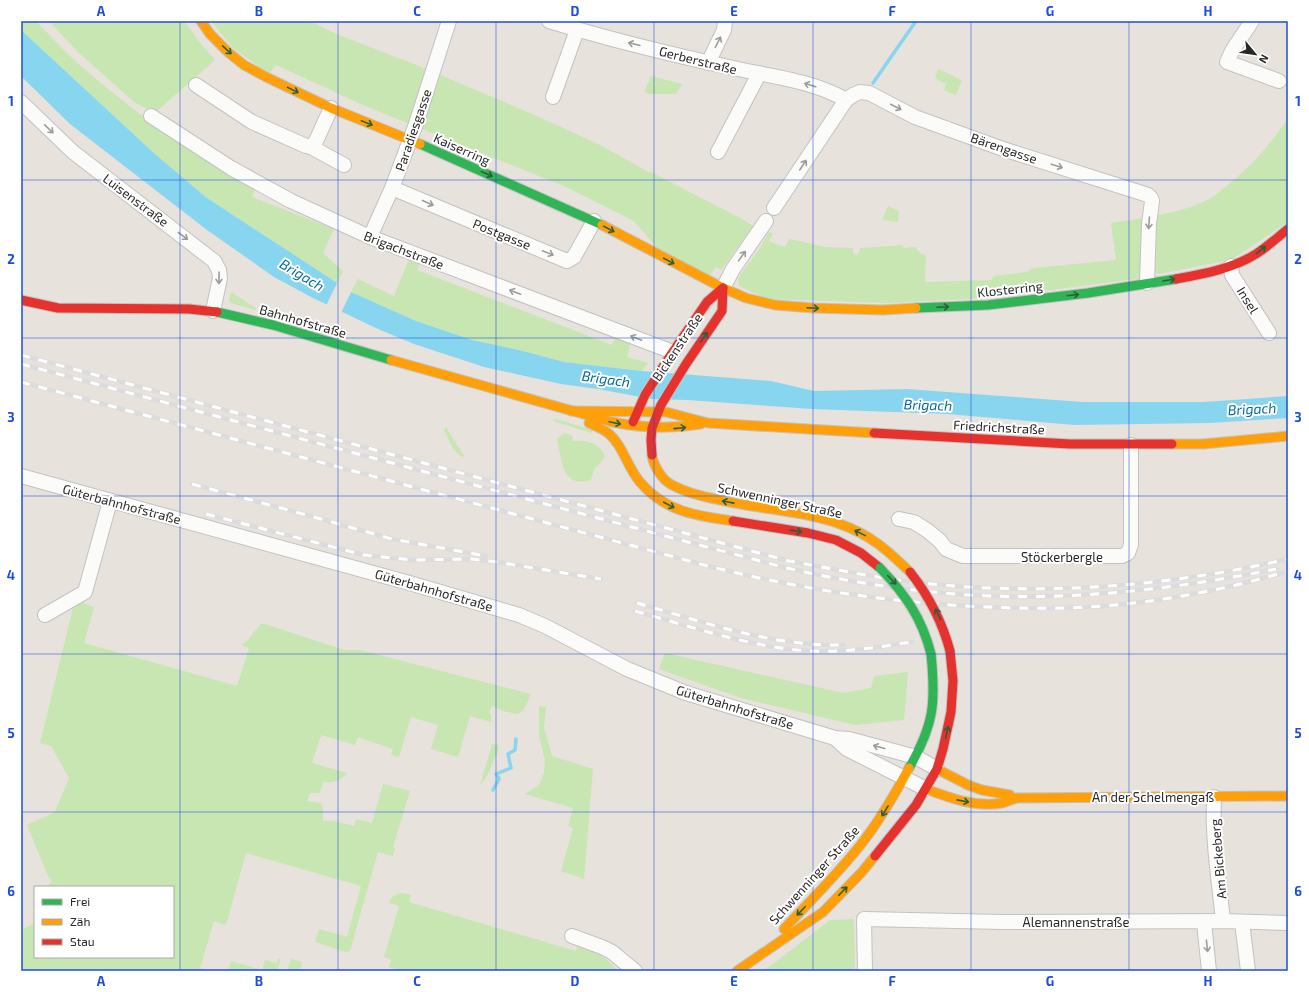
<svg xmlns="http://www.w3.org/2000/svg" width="1309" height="992" font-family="'Exo 2',sans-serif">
<rect width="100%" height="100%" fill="#e7e2dc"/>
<!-- green -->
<g fill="#c7e6b1">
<path d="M21,21h15c12,12 23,25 36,37 54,49 119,95 183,131l-3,8 82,32 -11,24 20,18 -6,12 -130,-85 -51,-43 -135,-125z"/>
<polygon points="49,21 184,21 201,44 215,60 158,110 154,111 147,109 134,102 77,51"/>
<polygon points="211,21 310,21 334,33 419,66 537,116 602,146 650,173 651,172 744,220 753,226 721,270 716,267 709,276 659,250 634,221 566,187 363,105 276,65 269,74 233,48"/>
<polygon points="938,69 962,80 956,95 944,90 946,84 935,78"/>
<polygon points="651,76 682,84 676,94 649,94 644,92"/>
<path d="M1288,118v104l-57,38 -73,14 -5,-3v-55c20,-3 39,-8 56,-17 7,-4 14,-10 20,-15 23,-19 43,-41 59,-66z"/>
<polygon points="888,206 899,211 898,222 882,220"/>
<polygon points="1144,218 1143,278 988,298 887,303 767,299 739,286 738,278 758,251 769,232 773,234 769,241 785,247 789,239 826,247 853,248 853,253 856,255 859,253 860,248 902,245 904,248 915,247 921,254 926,255 925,282 991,280 994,276 1027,272 1033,268 1116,260 1111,223"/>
<polygon points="410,257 420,261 417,270 612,345 616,336 631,341 627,357 648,363 642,371 563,362 519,350 472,340 416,321 351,292 358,279 394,296"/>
<polygon points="231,292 257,309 255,310 231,303 229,300"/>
<polygon points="554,419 560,420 592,430 592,433 553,421"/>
<path d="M446,427l18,29 -1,1c-10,-4 -14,-18 -19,-27z"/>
<path d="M565,433l8,3 -1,5c14,-1 28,1 33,16l-5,6 -6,6 -3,11c-30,9 -29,-21 -34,-41l2,-2z"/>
<path d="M80,602l14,5 -10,36 153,43 12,-38 -8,-3 6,-4 14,-17h4l79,26h16l170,44c-2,7 -4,16 -12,20l-15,-3 -11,-5 -3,6 2,3v7l-21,-6 -12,41 -27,-8 7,-24 -27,-8 -12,40 -8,-2 2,-6 -35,-12 -3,8 -34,-10 -9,28 35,10c-7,8 -13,10 -24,9l-3,11h-10l-3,8 14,2 2,6v12h11l20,5 2,-7 16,4 11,-39 27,7 -17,56 2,1 -2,8 -15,-4 -28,99 -4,1 -31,-10 4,-13 28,8 14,-51 -115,-33 -20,72 -12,-4 -14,47 9,3h-188v-41l12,-6 2,-5v38h138v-70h-126l5,-6 -4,-5 -21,-51 28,-13 14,-34 -18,-32 -11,-3 33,-135 3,-5z"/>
<polygon points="665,653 843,693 871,688 874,676 908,672 904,720 855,725 741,698 659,669"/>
<polygon points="539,706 546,707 544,728 552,756 593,769 584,879 561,871 573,828 568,826 573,808 525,794 539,785 544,773 545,761 539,735"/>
<polygon points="492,744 499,745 499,748 488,774 480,786"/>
<path d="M403,893l8,2 -2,7 167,49 2,-8c16,8 29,14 39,28h-215l-13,-4 2,-8 -7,-2 15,-51 -10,-3c3,-7 6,-9 14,-10z"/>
<polygon points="854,919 855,971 764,971 830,920"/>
<polygon points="278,959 281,959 277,971 228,971 231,961 262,970 265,960 277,963"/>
<polygon points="291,959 302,962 300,971 287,971"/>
</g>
<!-- water -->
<polygon fill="#88d5f0" points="21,30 156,155 207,198 351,292 416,321 472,340 519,350 564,362 642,371 771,381 814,391 907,389 1082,402 1204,402 1288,396 1288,418 1210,423 1075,425 947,414 812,409 687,400 651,399 598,389 561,384 484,367 414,344 378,329 313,298 274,277 207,230 70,124 21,76"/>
<!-- pier -->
<polygon fill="#e7e2dc" points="338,281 352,290 341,313 326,306"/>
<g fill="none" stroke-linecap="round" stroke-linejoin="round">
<!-- stream -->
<g stroke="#88d5f0" stroke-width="3.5">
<polyline points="873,83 916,21"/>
<polyline points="493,790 499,779 496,774 511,768 508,754 515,750 516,739"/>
</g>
<!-- street casing -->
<g stroke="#c3c2c3" stroke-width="16">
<g id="street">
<path d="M549,21c59,18 120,33 180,46 38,9 83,13 117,33"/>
<polyline points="1252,21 1232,51 1227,62 1279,81"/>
<polyline points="708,63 724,30 725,21"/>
<polyline points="196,85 252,122 306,146 311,147 344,165"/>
<polyline points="553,97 577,30"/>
<polyline points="21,102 73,152 214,261 219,270 220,278 213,311"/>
<polyline points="151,116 231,168 291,201 370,237 673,352"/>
<polyline points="311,147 316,141 331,108"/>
<polyline points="718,152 759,74"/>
<polyline points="392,188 567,261 574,257 594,221"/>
<polyline points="774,208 846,100 853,95 860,92 869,93 915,117 1003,149 1148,195 1151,198 1152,201 1149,224 1147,283"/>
<polyline points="370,237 392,188 416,124 449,21"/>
<polyline points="1231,266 1232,275 1269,333"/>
<polyline points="723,288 733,269 766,221"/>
<polyline points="21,476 413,584 519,615 545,626 627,669 686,693 835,738 849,739 916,757 937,769"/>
<polyline points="899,519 914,522 928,531 940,541 946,549 963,556 1122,556 1128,553 1131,545 1131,445"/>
<polyline points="45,615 85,592 110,501"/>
<polyline points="835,738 847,749 926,789"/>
<path d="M1214,797c-2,42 5,83 9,124"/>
<polyline points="1204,922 1209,971"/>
<polyline points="1242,922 1248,971"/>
<polyline points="572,936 602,947 612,952 635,971"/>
<polyline points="865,971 864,919 1003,922 1223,921 1288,923"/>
</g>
</g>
<!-- fast casing -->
<g stroke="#c3c2c3" stroke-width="11">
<g id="fast">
<polyline points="420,144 602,225"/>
<polyline points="916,308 988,305 1088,293 1176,279"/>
<polyline points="217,312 273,325 391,360"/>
<path d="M909,768c25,-43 27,-65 22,-114"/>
</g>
</g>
<!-- slow casing -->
<g stroke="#c3c2c3" stroke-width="11">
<g id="slow">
<polyline points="201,21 210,34 229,53 244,65 266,77 331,108 420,144"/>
<polyline points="602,225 723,288 746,298 775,305 813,308 883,310 916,308"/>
<path d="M391,360l221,62c30,6 59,7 89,2"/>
<polyline points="571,411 666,412 708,423 874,433"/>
<path d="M589,423c6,3 14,6 19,10 15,12 19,34 32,49 25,30 57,34 93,39"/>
<polyline points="1172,444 1203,444 1288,436"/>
<path d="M652,455c1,10 10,25 20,30 13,7 28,11 43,14 41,10 85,11 125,25 31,11 47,26 70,48"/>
<polyline points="937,769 968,785 982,790 1010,795"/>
<path d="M926,789c24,9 50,19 76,14 5,-1 10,-4 15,-5l271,-2"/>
<path d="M784,929c26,-28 54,-55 78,-86 18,-23 33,-49 47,-75"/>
<polyline points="737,971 823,912 861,873 875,856"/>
</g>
</g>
<!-- jam casing -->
<g stroke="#c3c2c3" stroke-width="11">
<g id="jam">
<path d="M1176,279c27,-5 56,-10 80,-25 11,-7 22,-17 32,-25"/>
<polyline points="21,300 58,308 189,309 217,312"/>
<polyline points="633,422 645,395 670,356 707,302 723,288"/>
<polyline points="874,433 1070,444 1172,444"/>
<polyline points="652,455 651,440 652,428 661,405 686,364 722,311 723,288"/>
<polyline points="733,521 808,533 836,540 861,553 880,568"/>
<polyline points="875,856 916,805 937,769 943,749 951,712 953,681 950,651"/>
</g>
</g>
<!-- street -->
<use href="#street" stroke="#fbfbfa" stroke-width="14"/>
<!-- fast -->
<use href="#fast" stroke="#30b455" stroke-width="9"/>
<!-- slow -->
<use href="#slow" stroke="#ff9f0a" stroke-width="9"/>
<!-- jam -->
<use href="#jam" stroke="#e5322d" stroke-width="9"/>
<!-- rail casing -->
<g stroke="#dcdcde" stroke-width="4.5">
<g id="rail">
<path d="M21,355l768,206c51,9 101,20 153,24 116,10 233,0 346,-26"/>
<path d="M21,364l693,185c25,6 49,13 73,19 51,12 104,20 156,25 112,10 223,-2 333,-24"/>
<path d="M21,382l687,184c91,23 184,37 278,41 43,2 87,2 130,-2 59,-6 116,-17 172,-34"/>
<polyline points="192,484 321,519 392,539 486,556"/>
<polyline points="206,514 364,555 412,560 472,559 497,562 601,579"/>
<path d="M637,603c67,19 136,44 207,42"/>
<path d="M635,611c57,16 115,36 174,40 35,2 69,-4 103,-9"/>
</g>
</g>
<!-- rail -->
<use href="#rail" stroke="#fff" stroke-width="3" stroke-dasharray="9" stroke-linecap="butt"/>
<!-- fast-bridge casing -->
<g stroke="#c3c2c3" stroke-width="11" stroke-linecap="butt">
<path id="fast-bridge" d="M880,568c25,26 42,50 51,86"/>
</g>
<!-- jam-bridge casing -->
<g stroke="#c3c2c3" stroke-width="11" stroke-linecap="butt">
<path id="jam-bridge" d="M910,572c19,24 32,49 40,79"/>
</g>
<!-- fast-bridge -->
<use href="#fast-bridge" stroke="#30b455" stroke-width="9"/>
<!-- jam-bridge -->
<use href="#jam-bridge" stroke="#e5322d" stroke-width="9"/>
</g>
<!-- one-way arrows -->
<defs><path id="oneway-shaft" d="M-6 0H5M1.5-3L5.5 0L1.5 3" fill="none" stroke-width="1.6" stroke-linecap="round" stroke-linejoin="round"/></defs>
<g stroke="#9c9c9c">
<use href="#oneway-shaft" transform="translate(718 42) rotate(-63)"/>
<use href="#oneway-shaft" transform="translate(634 44) rotate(-166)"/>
<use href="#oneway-shaft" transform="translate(810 85) rotate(-163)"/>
<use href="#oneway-shaft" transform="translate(896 107) rotate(27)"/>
<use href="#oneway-shaft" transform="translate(49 129) rotate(44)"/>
<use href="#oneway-shaft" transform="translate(803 165) rotate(-57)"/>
<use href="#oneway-shaft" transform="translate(1057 166) rotate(18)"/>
<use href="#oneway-shaft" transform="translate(428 203) rotate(24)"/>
<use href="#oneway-shaft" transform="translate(1149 223) rotate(94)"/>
<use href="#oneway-shaft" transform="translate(183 236) rotate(37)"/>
<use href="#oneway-shaft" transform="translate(548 253) rotate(22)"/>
<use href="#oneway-shaft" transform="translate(742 256) rotate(-55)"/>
<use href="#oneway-shaft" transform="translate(219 278) rotate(91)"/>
<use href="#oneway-shaft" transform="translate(515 292) rotate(-159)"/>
<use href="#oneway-shaft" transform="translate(636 338) rotate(-159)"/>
<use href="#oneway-shaft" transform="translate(879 747) rotate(-165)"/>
<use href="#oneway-shaft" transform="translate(1207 946) rotate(84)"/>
</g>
<g stroke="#2b603a">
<use href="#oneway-shaft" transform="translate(227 50) rotate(43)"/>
<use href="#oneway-shaft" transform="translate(293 90) rotate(26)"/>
<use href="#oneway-shaft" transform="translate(367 123) rotate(22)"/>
<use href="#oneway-shaft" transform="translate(487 174) rotate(24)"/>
<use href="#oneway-shaft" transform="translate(609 229) rotate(28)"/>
<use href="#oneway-shaft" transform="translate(1261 250) rotate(-38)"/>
<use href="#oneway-shaft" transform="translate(669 261) rotate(28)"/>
<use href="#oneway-shaft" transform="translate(1169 280) rotate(-10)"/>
<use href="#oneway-shaft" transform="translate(1073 295) rotate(-7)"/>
<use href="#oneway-shaft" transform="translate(943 307) rotate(-3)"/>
<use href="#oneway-shaft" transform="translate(813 308) rotate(3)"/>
<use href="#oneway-shaft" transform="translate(704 337) rotate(-56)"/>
<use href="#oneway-shaft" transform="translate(615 423) rotate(12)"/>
<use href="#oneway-shaft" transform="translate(680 428) rotate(-6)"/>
<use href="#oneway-shaft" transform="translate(728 502) rotate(-169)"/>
<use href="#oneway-shaft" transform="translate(669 505) rotate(28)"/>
<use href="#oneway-shaft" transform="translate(796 531) rotate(8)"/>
<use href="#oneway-shaft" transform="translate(860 533) rotate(-154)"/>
<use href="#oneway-shaft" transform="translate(892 580) rotate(46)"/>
<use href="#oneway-shaft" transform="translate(938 614) rotate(-115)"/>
<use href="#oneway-shaft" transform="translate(947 732) rotate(-78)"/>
<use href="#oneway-shaft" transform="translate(963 801) rotate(11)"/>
<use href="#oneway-shaft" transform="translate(885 811) rotate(122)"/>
<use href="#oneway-shaft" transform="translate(843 891) rotate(-46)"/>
<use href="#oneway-shaft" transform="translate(801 911) rotate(134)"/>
</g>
<!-- grid -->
<path fill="none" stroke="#1d4ed8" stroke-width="1" stroke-opacity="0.55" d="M180,21v950M338,21v950M496,21v950M654,21v950M813,21v950M971,21v950M1129,21v950M21,180h1267M21,338h1267M21,496h1267M21,654h1267M21,812h1267"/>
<g text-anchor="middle" stroke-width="4" stroke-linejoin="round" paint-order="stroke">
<!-- street labels -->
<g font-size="13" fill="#282828" stroke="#fff">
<text transform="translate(698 60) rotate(14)" y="5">Gerberstraße</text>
<text transform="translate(413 130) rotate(-71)" y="5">Paradiesgasse</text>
<text transform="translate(1004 148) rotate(19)" y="5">Bärengasse</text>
<text transform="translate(462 149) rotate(24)" y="5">Kaiserring</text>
<text transform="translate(136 200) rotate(37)" y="5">Luisenstraße</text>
<text transform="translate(502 234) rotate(22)" y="5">Postgasse</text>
<text transform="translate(404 250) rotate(21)" y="5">Brigachstraße</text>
<text transform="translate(1010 289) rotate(-6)" y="5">Klosterring</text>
<text transform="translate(1248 300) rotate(58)" y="5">Insel</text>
<text transform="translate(303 321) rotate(16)" y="5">Bahnhofstraße</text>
<text transform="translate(677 347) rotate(-56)" y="5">Bickenstraße</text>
<text transform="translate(999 427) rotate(3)" y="5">Friedrichstraße</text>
<text transform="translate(780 500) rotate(12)" y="5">Schwenninger Straße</text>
<text transform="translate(122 504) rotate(15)" y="5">Güterbahnhofstraße</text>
<text x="1062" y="562">Stöckerbergle</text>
<text transform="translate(434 590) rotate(16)" y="5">Güterbahnhofstraße</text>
<text transform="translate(735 707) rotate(17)" y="5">Güterbahnhofstraße</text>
<text x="1153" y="802">An der Schelmengaß</text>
<text transform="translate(1218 859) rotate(-95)" y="5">Am Bickeberg</text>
<text transform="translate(814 875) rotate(-48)" y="5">Schwenninger Straße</text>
<text x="1076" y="927">Alemannenstraße</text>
</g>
<!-- water labels -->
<g font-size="14" font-style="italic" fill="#016aa2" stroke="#fff">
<text transform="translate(302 275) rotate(31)" y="5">Brigach</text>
<text transform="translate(606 379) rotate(8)" y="5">Brigach</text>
<text transform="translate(928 405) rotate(2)" y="5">Brigach</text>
<text transform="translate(1252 409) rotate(-3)" y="5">Brigach</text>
</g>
</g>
<!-- border -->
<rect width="1309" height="992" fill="none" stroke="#ffffff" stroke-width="44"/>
<!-- legend -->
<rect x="34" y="886" width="140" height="72" fill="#ffffff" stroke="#a9a9a9"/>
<rect x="42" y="899" width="20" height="6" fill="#30b455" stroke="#a9a9a9"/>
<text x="70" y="906" font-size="12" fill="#282828">Frei</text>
<rect x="42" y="919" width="20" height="6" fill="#ff9f0a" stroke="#a9a9a9"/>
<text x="70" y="926" font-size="12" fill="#282828">Zäh</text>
<rect x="42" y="939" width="20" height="6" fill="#e5322d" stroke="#a9a9a9"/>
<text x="70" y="946" font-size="12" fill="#282828">Stau</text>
<!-- north arrow -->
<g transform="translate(1255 54) rotate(119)" stroke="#ffffff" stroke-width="3" paint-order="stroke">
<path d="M0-3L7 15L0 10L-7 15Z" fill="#282828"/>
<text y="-6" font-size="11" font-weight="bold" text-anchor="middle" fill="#282828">N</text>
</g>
<rect x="22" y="22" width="1265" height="948" fill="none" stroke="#1d4ed8" stroke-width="1.5"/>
<g font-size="13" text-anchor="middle" font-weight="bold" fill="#1d4ed8">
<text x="101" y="16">A</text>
<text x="259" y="16">B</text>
<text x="417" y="16">C</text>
<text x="575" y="16">D</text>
<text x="734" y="16">E</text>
<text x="892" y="16">F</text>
<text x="1050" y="16">G</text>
<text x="1208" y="16">H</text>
<text x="11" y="106">1</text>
<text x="1298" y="106">1</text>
<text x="11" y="264">2</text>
<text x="1298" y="264">2</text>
<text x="11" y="422">3</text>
<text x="1298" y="422">3</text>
<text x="11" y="580">4</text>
<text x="1298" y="580">4</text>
<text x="11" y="738">5</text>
<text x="1298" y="738">5</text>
<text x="11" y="896">6</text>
<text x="1298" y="896">6</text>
<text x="101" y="986">A</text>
<text x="259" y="986">B</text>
<text x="417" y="986">C</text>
<text x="575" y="986">D</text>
<text x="734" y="986">E</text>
<text x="892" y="986">F</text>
<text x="1050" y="986">G</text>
<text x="1208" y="986">H</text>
</g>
</svg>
